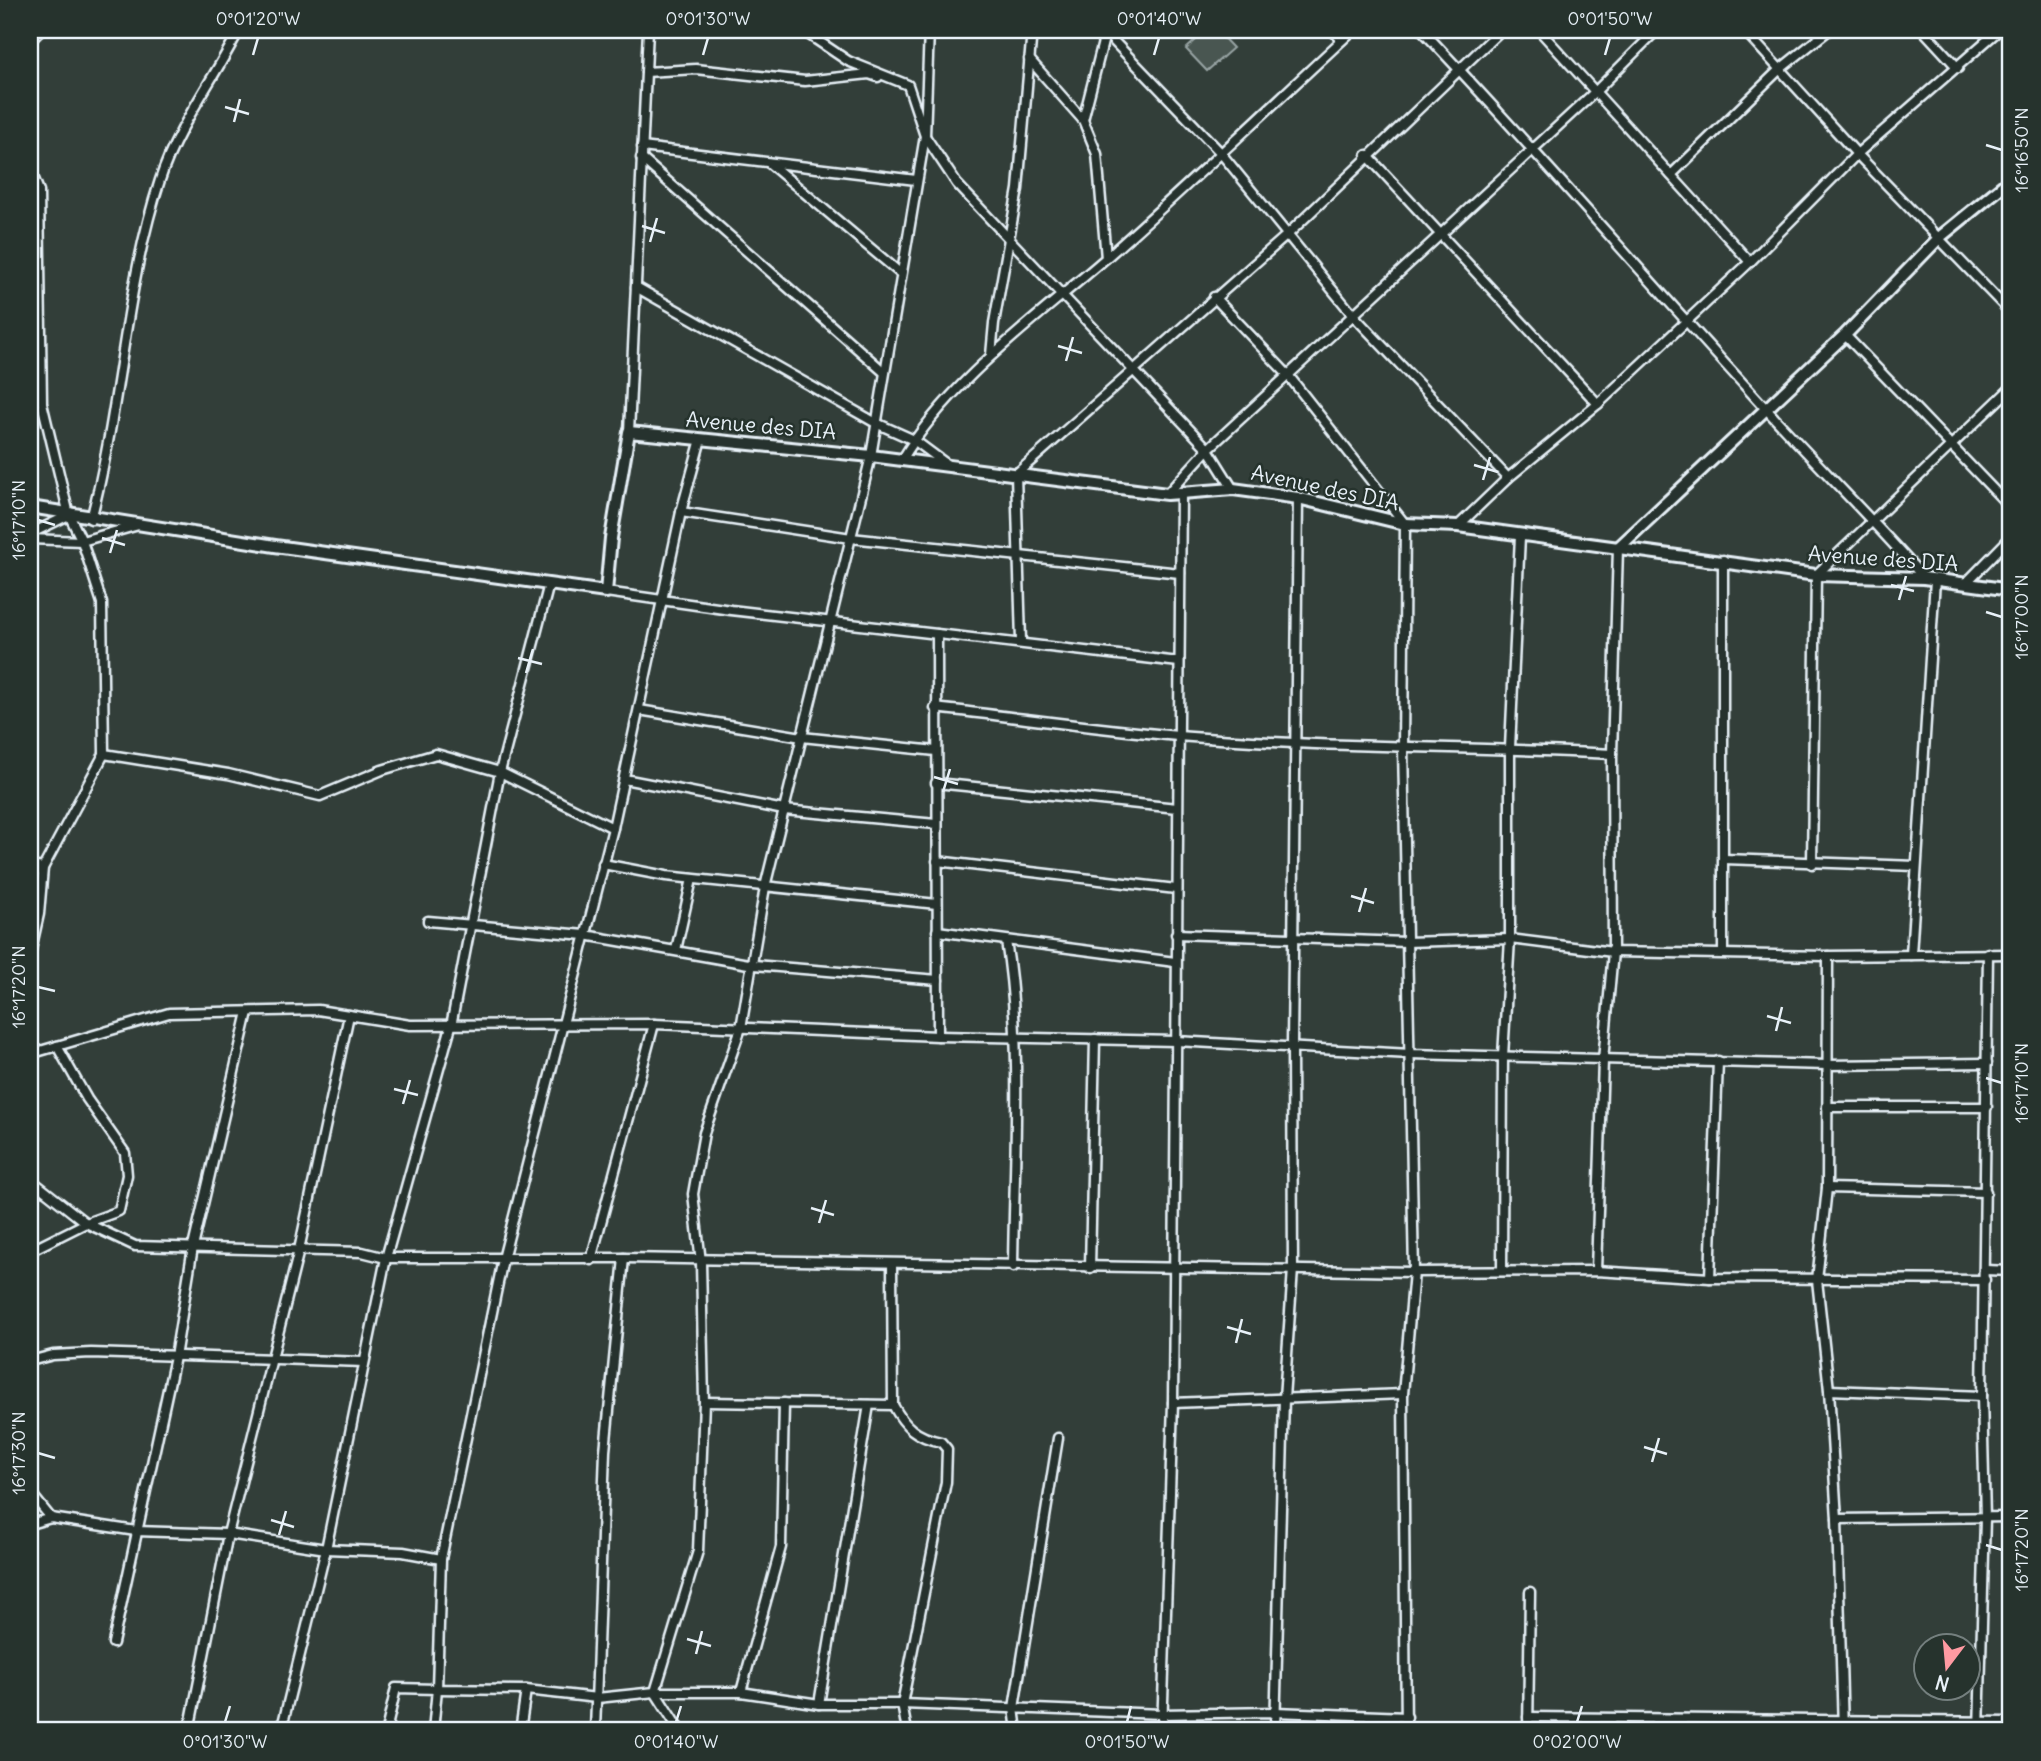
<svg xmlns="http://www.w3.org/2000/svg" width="2041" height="1761" font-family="Delius,sans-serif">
<rect width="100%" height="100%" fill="#323e39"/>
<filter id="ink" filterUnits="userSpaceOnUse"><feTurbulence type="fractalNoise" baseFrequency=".0143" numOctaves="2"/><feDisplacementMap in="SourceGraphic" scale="14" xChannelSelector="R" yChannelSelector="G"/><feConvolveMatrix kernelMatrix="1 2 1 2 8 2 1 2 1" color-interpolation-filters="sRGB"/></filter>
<g filter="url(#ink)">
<!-- green -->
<polygon fill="#495651" stroke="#98a4a4" stroke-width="2" points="1207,30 1216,30 1233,48 1207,71 1186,49"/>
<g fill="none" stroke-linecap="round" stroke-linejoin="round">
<!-- street casing -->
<g stroke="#e8f1f8" stroke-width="13">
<g id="street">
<polyline points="802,30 848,61 908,85 925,136 957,184 1208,449 1595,92 1657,30"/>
<polyline points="1103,30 1220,152 1353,315 1508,478"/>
<polyline points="1106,30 1083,120 1097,154 1106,258"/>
<polyline points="1332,30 1342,40"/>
<path d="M1422,30c111,117 216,239 325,358 58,65 120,125 177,190"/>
<polyline points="1539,30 1750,262"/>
<polyline points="1744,30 1857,154 2011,313"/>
<polyline points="1923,30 1958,68"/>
<polyline points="30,41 41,30"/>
<polyline points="1029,59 1083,120"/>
<polyline points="646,72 696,69 805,81 869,74 878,77"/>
<polyline points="642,147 916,180"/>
<polyline points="1367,155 1598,404"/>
<polyline points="641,158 884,372"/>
<polyline points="769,163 900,273"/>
<polyline points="30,169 39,191 42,403 69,515 82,541 102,603 104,754 43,868 39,914 30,954"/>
<polyline points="1671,175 1779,70 1829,30"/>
<polyline points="636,287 876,423 914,440 949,466"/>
<polyline points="1214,297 1288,375 1405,524 1403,748 1414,1272 1403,1394 1406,1731"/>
<polyline points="1845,335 2011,508"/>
<polyline points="991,355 994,323 1018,189 1032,30"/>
<polyline points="629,432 648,30"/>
<path d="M902,460c47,-79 135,-142 204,-202 84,-74 165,-152 247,-228"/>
<polyline points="1167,494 1208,449 1233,489"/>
<polyline points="681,512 851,538 1180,573"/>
<path d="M91,519c30,-111 33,-229 69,-339 17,-53 54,-101 79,-150"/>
<polyline points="1458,526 1508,478 1598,404 1750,262 1857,154 1999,30"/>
<polyline points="30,534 69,515"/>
<polyline points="30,539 82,541 135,526"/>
<polyline points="1723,560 1723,952"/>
<polyline points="1965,584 2011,537"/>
<polyline points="606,592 731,610 1179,662"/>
<polyline points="937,634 938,1036"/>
<polyline points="1021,641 1016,474 1287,235 1501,30"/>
<path d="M935,708c81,9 162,21 243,28 144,12 290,10 434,18"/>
<polyline points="639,710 802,737 936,751"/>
<polyline points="104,754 228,774 320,796 382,770 436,754 500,772 613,828"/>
<polyline points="624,779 784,810 936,824"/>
<polyline points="936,783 1177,808"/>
<polyline points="1724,859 1916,866"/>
<polyline points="937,861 1176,889"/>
<polyline points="603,864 666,876 937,904"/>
<polyline points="1812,864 1816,575 2011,388"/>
<polyline points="30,866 43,868 30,873"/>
<polyline points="428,921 585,935 754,965 938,980"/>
<polyline points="937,931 1175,962"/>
<polyline points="1176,934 1406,942 1510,939 1613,952 1828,956 2011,954"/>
<path d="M1006,941c17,103 8,221 7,326"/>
<polyline points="676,950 692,879"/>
<polyline points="1911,955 1935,580"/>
<polyline points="1828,956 1827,1188 1817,1280 1829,1390 1837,1519 1843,1731"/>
<polyline points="57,1046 87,1099 125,1153 127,1175 119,1211 86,1223 135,1246 362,1252 386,1258 624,1258 1414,1272 1596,1271 1710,1278 1985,1280"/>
<polyline points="30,1054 169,1013 318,1010 410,1025 654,1024 938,1036 1176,1041 1410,1054 1827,1065 1987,1063"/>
<polyline points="1827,1107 1987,1107"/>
<polyline points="30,1179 86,1223 30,1251"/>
<polyline points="1827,1188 1986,1192"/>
<polyline points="591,1260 654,1024"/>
<polyline points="1090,1268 1095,1039"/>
<polyline points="1502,1270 1503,1056 1510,939 1510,748 1520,536"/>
<polyline points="1985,1270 2011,1271"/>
<polyline points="1596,1271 1603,1060 1613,952 1612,754 1618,548"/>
<polyline points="1710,1278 1718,1061"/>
<polyline points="30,1361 53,1355 91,1353 364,1362"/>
<polyline points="1829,1390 1982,1396"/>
<polyline points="704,1402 893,1405 892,1264"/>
<polyline points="1173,1403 1403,1394"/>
<path d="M893,1405c12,22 23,32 48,37l6,7 -1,33 -44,222 5,27"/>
<polyline points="30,1492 51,1518"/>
<polyline points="1837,1519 2011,1517"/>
<polyline points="30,1524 51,1518 136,1531 228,1534 326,1549 403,1552 441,1559 437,1689 526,1690 597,1698 655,1692 741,1692 819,1704 902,1704 1162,1714 1275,1712 1407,1717"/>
<polyline points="441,1559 503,1259 613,828 681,512 701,439"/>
<polyline points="113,1643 175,1357 193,1247 248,1012"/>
<polyline points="741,1692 781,1547 784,1403"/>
<polyline points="819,1704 869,1405"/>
<polyline points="1528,1717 2011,1722"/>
<polyline points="94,1731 95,1730"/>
<polyline points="189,1731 228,1534 299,1250 349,1015"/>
<polyline points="281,1731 326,1549 386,1258 451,1026 500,772 549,584"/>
<polyline points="386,1731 396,1688 437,1689 433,1731"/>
<polyline points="520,1731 526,1690"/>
<polyline points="595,1731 605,1451 624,1258"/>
<polyline points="680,1731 655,1692 698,1551 704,1402 701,1262 693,1194 704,1133 741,1028 765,887 871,456 925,136 929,30"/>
<polyline points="1017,1731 1014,1708 1058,1438"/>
<polyline points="1162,1731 1173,1403 1181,493"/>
<polyline points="1275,1731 1284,1398 1293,1269 1292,1046 1298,498"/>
<polyline points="1528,1731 1530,1592"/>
<polyline points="1979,1731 1985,1518 1982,1396 1988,953"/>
</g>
</g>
<!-- secondary casing -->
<g stroke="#e8f1f8" stroke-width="16">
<g id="secondary">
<polyline points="30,507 275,546 606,592 611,538 629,432 871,456 1167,494 1233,489 1298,498 1405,524 1458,526 1816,575 1924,578 2011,590"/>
<polyline points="1618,548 1845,335 1940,237 2011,179"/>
</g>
</g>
<!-- street -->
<use href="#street" stroke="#26332d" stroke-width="8"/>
<!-- secondary -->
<use href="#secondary" stroke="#26332d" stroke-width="10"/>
</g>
</g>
<!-- ticks -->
<path fill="none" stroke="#e8f1f8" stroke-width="2.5" d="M253,55l5,-17M703,55l5,-17M1154,55l5,-17M1605,55l5,-17M225,107l24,7M234,122l6,-23M1986,145l16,5M642,226l23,7M650,242l7,-24M1058,346l24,7M1066,361l7,-24M1474,465l24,7M1483,480l7,-23M38,520l17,5M102,538l23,7M110,553l7,-23M1891,585l23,6M1899,600l7,-24M1986,612l16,5M518,658l24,6M526,673l7,-24M934,777l24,7M943,792l7,-23M1351,896l23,7M1359,912l7,-24M38,987l17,4M1767,1016l24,7M1776,1031l6,-24M1986,1078l16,5M394,1089l24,6M403,1104l7,-24M811,1208l23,7M819,1223l7,-23M1227,1327l24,7M1236,1343l6,-24M1644,1447l23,7M38,1453l17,5M1652,1462l7,-24M271,1520l23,7M279,1535l7,-24M1986,1545l16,5M687,1639l24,7M696,1654l6,-23M225,1722l5,-16M676,1722l5,-16M1127,1722l4,-16M1577,1722l5,-16"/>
<g text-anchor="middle" stroke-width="5" stroke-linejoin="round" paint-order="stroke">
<!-- street labels -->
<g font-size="21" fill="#e8f1f8" stroke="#26332d">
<text transform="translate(761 426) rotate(5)" y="7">Avenue des DIA</text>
<text transform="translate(1325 488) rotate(12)" y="7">Avenue des DIA</text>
<text transform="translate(1883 559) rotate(4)" y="7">Avenue des DIA</text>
</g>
</g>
<!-- margin -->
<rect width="2041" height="1761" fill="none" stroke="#26332d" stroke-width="77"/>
<!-- north arrow -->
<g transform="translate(1947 1667) rotate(196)"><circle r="33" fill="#26332d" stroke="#747f7e" stroke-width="2"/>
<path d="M0-5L12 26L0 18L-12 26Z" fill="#ff9aa2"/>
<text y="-10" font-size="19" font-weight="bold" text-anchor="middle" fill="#e8f1f8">N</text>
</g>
<rect x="38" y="38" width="1964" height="1684" fill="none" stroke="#e8f1f8" stroke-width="2.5"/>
<g font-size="18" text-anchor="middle" fill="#e8f1f8">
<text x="258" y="25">0°01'20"W</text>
<text x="708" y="25">0°01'30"W</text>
<text x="1159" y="25">0°01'40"W</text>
<text x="1610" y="25">0°01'50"W</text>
<text transform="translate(2022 150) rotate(-90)" y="6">16°16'50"N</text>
<text transform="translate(19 520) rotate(-90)" y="6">16°17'10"N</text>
<text transform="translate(2022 617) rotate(-90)" y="6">16°17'00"N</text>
<text transform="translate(19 987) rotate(-90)" y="6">16°17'20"N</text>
<text transform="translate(2022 1083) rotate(-90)" y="6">16°17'10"N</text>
<text transform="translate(19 1453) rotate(-90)" y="6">16°17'30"N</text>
<text transform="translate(2022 1550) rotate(-90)" y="6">16°17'20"N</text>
<text x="225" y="1748">0°01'30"W</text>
<text x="676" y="1748">0°01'40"W</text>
<text x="1127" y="1748">0°01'50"W</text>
<text x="1577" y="1748">0°02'00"W</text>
</g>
</svg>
